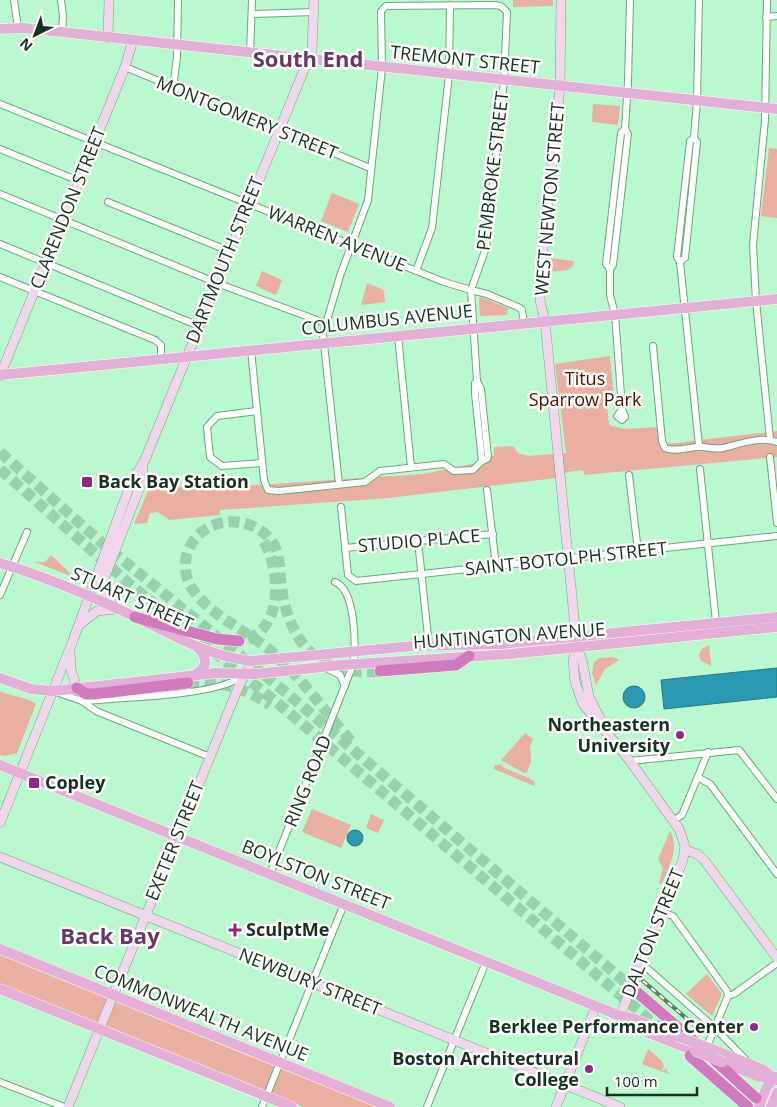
<svg xmlns="http://www.w3.org/2000/svg" width="777" height="1107" font-family="'Open Sans',sans-serif">
<rect width="100%" height="100%" fill="#baf8cf"/>
<!-- green -->
<g fill="#e9afa0">
<polygon points="513,0 553,0 553,6 513,7"/>
<polygon points="593,104 620,106 618,125 592,122"/>
<polygon points="769,148 777,149 777,218 761,216"/>
<polygon points="332,193 359,204 348,232 321,221"/>
<polygon points="549,258 574,261 573,266 568,270 548,272"/>
<polygon points="262,271 282,280 276,295 256,286"/>
<polygon points="367,283 384,290 385,302 361,305"/>
<polygon points="481,297 508,308 507,315 480,316 479,299"/>
<polygon points="610,356 614,398 607,404 609,425 625,429 658,427 659,445 777,431 777,457 584,475 583,470 568,472 556,478 389,498 220,510 220,515 169,520 158,512 150,513 147,523 134,524 152,481 181,487 216,490 256,485 423,474 477,463 494,455 494,447 513,446 518,453 528,456 566,453 555,364"/>
<polygon points="51,555 73,576 73,577 35,562 45,562"/>
<polygon points="709,645 711,666 701,661 699,655 702,649"/>
<polygon points="614,657 619,660 605,669 596,685 592,673 594,662 600,658"/>
<path d="M0,691c11,6 26,5 36,13l-19,49 -12,3 -5,-1z"/>
<path d="M525,733l8,6 -3,8c1,13 3,11 -3,25l-3,1 -23,-13z"/>
<path d="M500,764c9,9 25,10 35,18l-1,4 -40,-17v-3z"/>
<polygon points="312,809 351,825 341,848 302,832"/>
<polygon points="371,814 384,820 378,833 366,828"/>
<path d="M670,831c10,18 -1,35 -8,53l-3,-1 4,-15 -5,-9z"/>
<polygon points="0,955 377,1107 304,1107 0,984"/>
<polygon points="707,974 722,994 712,1016 686,994"/>
<polygon points="648,1049 662,1061 664,1066 662,1069 663,1071 666,1068 669,1074 642,1064"/>
</g>
<!-- water -->
<g fill="#2b99b1" stroke="#257a86">
<polygon points="777,668 777,697 664,709 661,680"/>
<circle cx="634" cy="697" r="11"/>
<circle cx="355" cy="838" r="8"/>
</g>
<g fill="none" stroke-linecap="round" stroke-linejoin="round">
<!-- motorway-tunnel -->
<g stroke="#99d0ac" stroke-width="11" stroke-dasharray="11 5.5" stroke-linecap="butt">
<polyline points="0,452 103,544 289,695 638,993"/>
<polyline points="0,469 133,587 280,705 659,1028"/>
<path d="M248,639c37,-14 32,-75 13,-102"/>
<path d="M188,683c31,-2 56,4 82,22"/>
<path d="M351,741c-27,-30 -49,-63 -79,-89 -23,-20 -61,-36 -78,-61 -9,-11 -11,-27 -6,-40 15,-40 74,-38 89,0 4,18 3,37 8,54 13,50 45,71 95,66"/>
</g>
<!-- minor casing -->
<g stroke="#6ba680" stroke-width="8">
<g id="minor">
<polyline points="14,0 18,28"/>
<polyline points="61,0 63,16 62,33"/>
<polyline points="699,0 697,101 694,138 690,141 677,257 680,262 699,446"/>
<polyline points="767,0 765,120 753,245 756,301 770,439"/>
<polyline points="252,14 314,12"/>
<polyline points="766,17 777,16"/>
<polyline points="250,53 252,0"/>
<polyline points="125,67 370,168"/>
<polyline points="173,88 177,57 178,0"/>
<polyline points="0,104 444,282 471,290 477,381 475,383 475,394 482,461"/>
<polyline points="0,149 79,181"/>
<polyline points="0,194 222,285 325,323"/>
<polyline points="108,202 229,251"/>
<polyline points="0,244 199,326"/>
<polyline points="680,262 685,258 697,142 694,138"/>
<polyline points="610,269 613,265 628,134 625,129 628,82 630,0"/>
<polyline points="416,271 432,228 449,75 450,5"/>
<polyline points="0,277 155,340 161,345 161,358"/>
<polyline points="398,336 411,467"/>
<path d="M653,346l9,95 3,7c10,4 21,0 31,-1 9,-1 18,3 27,1 17,-4 37,-12 54,-6"/>
<polyline points="251,350 264,480 268,490 279,491 365,482 380,471 444,464 454,471 473,470 482,461"/>
<polyline points="477,381 481,389 488,457 487,459 482,461"/>
<polyline points="622,409 617,416 622,420 625,417 622,409 615,314 610,295 610,269 606,264 621,133 625,129"/>
<polyline points="257,411 217,416 207,427 210,457 222,466 262,463"/>
<polyline points="770,457 777,523"/>
<polyline points="700,469 716,622"/>
<polyline points="629,475 638,551"/>
<polyline points="339,484 323,334 340,276 368,200 382,68 381,11 386,6 494,5 501,6 507,12 504,80 486,248 471,290 487,294 518,307 522,310 524,323"/>
<polyline points="487,490 496,566"/>
<polyline points="341,507 348,575 356,581 777,536"/>
<polyline points="418,541 429,646"/>
<polyline points="345,548 493,534"/>
<polyline points="0,595 27,532"/>
<polyline points="326,668 340,675 345,686"/>
<path d="M56,692l26,9 18,-1c31,-3 123,-5 143,-25"/>
<polyline points="82,701 96,711 210,757"/>
<polyline points="630,761 739,750 777,799"/>
<polyline points="699,778 710,784 777,874"/>
<polyline points="674,820 682,815 708,752"/>
<path d="M270,874l83,-209c3,-19 3,-75 -18,-83"/>
<polyline points="662,912 673,916 727,991 728,996"/>
<polyline points="648,969 715,1028 747,1061"/>
<polyline points="708,1044 728,996 734,994 777,963"/>
<polyline points="0,1082 64,1107"/>
<polyline points="262,1107 344,904"/>
<polyline points="427,1107 486,962"/>
</g>
</g>
<!-- secondary casing -->
<g stroke="#6ba680" stroke-width="10">
<g id="secondary">
<polyline points="561,0 560,86 541,271 540,301 545,321 577,648 582,660 589,697 607,732"/>
<polyline points="108,38 109,0"/>
<polyline points="0,376 125,67 133,40"/>
<polyline points="114,606 105,594 104,579 141,484 143,467"/>
<polyline points="79,625 97,611 116,609"/>
<polyline points="577,648 573,660 575,682 583,704 630,761 679,829 685,846 683,860 620,1016"/>
<polyline points="70,651 71,670 77,688"/>
<polyline points="0,823 72,643 132,480 144,462 312,50 314,0"/>
<polyline points="685,850 697,854 704,860 777,958"/>
<polyline points="0,857 620,1107"/>
<polyline points="68,1107 238,688 252,661"/>
<polyline points="556,1107 596,1006"/>
</g>
</g>
<!-- primary casing -->
<g stroke="#fff" stroke-width="11">
<g id="primary">
<polyline points="0,29 24,28 777,109"/>
<polyline points="0,375 777,299"/>
<path d="M0,563c43,13 84,30 125,49 41,19 82,45 127,49l161,-15 88,-2 276,-27"/>
<path d="M195,675c14,-8 12,-18 2,-28"/>
<polyline points="0,678 31,689 53,691 216,673 255,674 341,665 510,654 777,627"/>
<polyline points="0,765 620,1016 632,1018 677,1036"/>
<polyline points="0,949 390,1107"/>
<polyline points="0,989 292,1107"/>
<polyline points="620,1016 628,1025 695,1051"/>
<polyline points="714,1050 764,1070 776,1080"/>
<polyline points="723,1062 760,1077 774,1079"/>
<polyline points="759,1107 767,1086 777,1077"/>
<polyline points="771,1107 777,1093"/>
</g>
</g>
<!-- motorway casing -->
<g stroke="#fff" stroke-width="12">
<g id="motorway">
<polyline points="135,617 217,639 239,641"/>
<polyline points="380,671 456,665 469,656"/>
<polyline points="77,688 86,694 94,694 188,683"/>
<polyline points="638,993 696,1043"/>
<polyline points="690,1056 748,1107"/>
<polyline points="711,1057 756,1098"/>
</g>
</g>
<!-- minor -->
<use href="#minor" stroke="#fff" stroke-width="6"/>
<!-- secondary -->
<use href="#secondary" stroke="#f1d7eb" stroke-width="9"/>
<!-- primary -->
<use href="#primary" stroke="#e3afd7" stroke-width="10"/>
<!-- motorway -->
<use href="#motorway" stroke="#d079bd" stroke-width="11"/>
<!-- rail casing -->
<g stroke="#577e65" stroke-width="4">
<polyline id="rail" points="643,981 701,1031"/>
</g>
<!-- rail -->
<use href="#rail" stroke="#fff" stroke-width="2" stroke-dasharray="5.5" stroke-linecap="butt"/>
<!-- primary-bridge casing -->
<g stroke="#fff" stroke-width="11" stroke-linecap="butt">
<g id="primary-bridge">
<polyline points="677,1036 714,1050"/>
<polyline points="695,1051 723,1062"/>
</g>
</g>
<!-- primary-bridge -->
<use href="#primary-bridge" stroke="#e3afd7" stroke-width="10"/>
</g>
<!-- markers -->
<g fill="#952483" stroke="#fff" stroke-width="2">
<rect x="81" y="476" width="12" height="12" rx="2.5"/>
<circle cx="680" cy="735" r="5"/>
<rect x="28" y="777" width="12" height="12" rx="2.5"/>
<path d="M232.5 922.5h5v5h5v5h-5v5h-5v-5h-5v-5h5z"/>
<circle cx="754" cy="1027" r="5"/>
<circle cx="589" cy="1069" r="5"/>
</g>
<g text-anchor="middle" stroke-width="5" stroke-linejoin="round" paint-order="stroke">
<!-- street labels -->
<g font-size="18" fill="#173021" stroke="#fff">
<text transform="translate(465 60) rotate(6)" y="6">TREMONT STREET</text>
<text transform="translate(247 118) rotate(22)" y="6">MONTGOMERY STREET</text>
<text transform="translate(493 171) rotate(-83)" y="6">PEMBROKE STREET</text>
<text transform="translate(550 199) rotate(-85)" y="6">WEST NEWTON STREET</text>
<text transform="translate(68 208) rotate(-68)" y="6">CLARENDON STREET</text>
<text transform="translate(337 239) rotate(22)" y="6">WARREN AVENUE</text>
<text transform="translate(225 260) rotate(-68)" y="6">DARTMOUTH STREET</text>
<text transform="translate(387 320) rotate(-6)" y="6">COLUMBUS AVENUE</text>
<text transform="translate(419 541) rotate(-5)" y="6">STUDIO PLACE</text>
<text transform="translate(566 559) rotate(-6)" y="6">SAINT BOTOLPH STREET</text>
<text transform="translate(132 599) rotate(24)" y="6">STUART STREET</text>
<text transform="translate(509 636) rotate(-4)" y="6">HUNTINGTON AVENUE</text>
<text transform="translate(308 781) rotate(-68)" y="6">RING ROAD</text>
<text transform="translate(175 841) rotate(-68)" y="6">EXETER STREET</text>
<text transform="translate(316 875) rotate(22)" y="6">BOYLSTON STREET</text>
<text transform="translate(653 933) rotate(-68)" y="6">DALTON STREET</text>
<text transform="translate(310 982) rotate(22)" y="6">NEWBURY STREET</text>
<text transform="translate(201 1013) rotate(22)" y="6">COMMONWEALTH AVENUE</text>
</g>
<!-- park labels -->
<g font-size="18" fill="#530d00" stroke="#fff">
<text x="585" y="385">Titus<tspan x="585" dy="21">Sparrow Park</tspan></text>
</g>
<!-- poi labels -->
<g font-size="18" font-weight="bold" fill="#173021" stroke="#fff" text-anchor="start">
<text x="98" y="488">Back Bay Station</text>
<text x="670" y="731" text-anchor="end">Northeastern<tspan x="670" dy="21">University</tspan></text>
<text x="45" y="789">Copley</text>
<text x="246" y="936">SculptMe</text>
<text x="744" y="1033" text-anchor="end">Berklee Performance Center</text>
<text x="579" y="1065" text-anchor="end">Boston Architectural<tspan x="579" dy="21">College</tspan></text>
</g>
<!-- district labels -->
<g font-size="22" font-weight="bold" fill="#6d3561" stroke="#fff">
<text x="308" y="67">South End</text>
<text x="110" y="944">Back Bay</text>
</g>
</g>
<!-- north arrow -->
<g transform="translate(35 35) rotate(222)" stroke="#ffffff" stroke-width="4" paint-order="stroke">
<path d="M0-4L9 19L0 12L-9 19Z" fill="#173021"/>
<text y="-8" font-size="14" font-weight="bold" text-anchor="middle" fill="#173021">N</text>
</g>
<!-- scale -->
<path d="M607 1087v8h90v-8" fill="none" stroke="#173021" stroke-width="2.5"/>
<text x="614" y="1087" font-size="15" fill="#173021" stroke="#ffffff" stroke-width="4" paint-order="stroke">100 m</text>
</svg>
